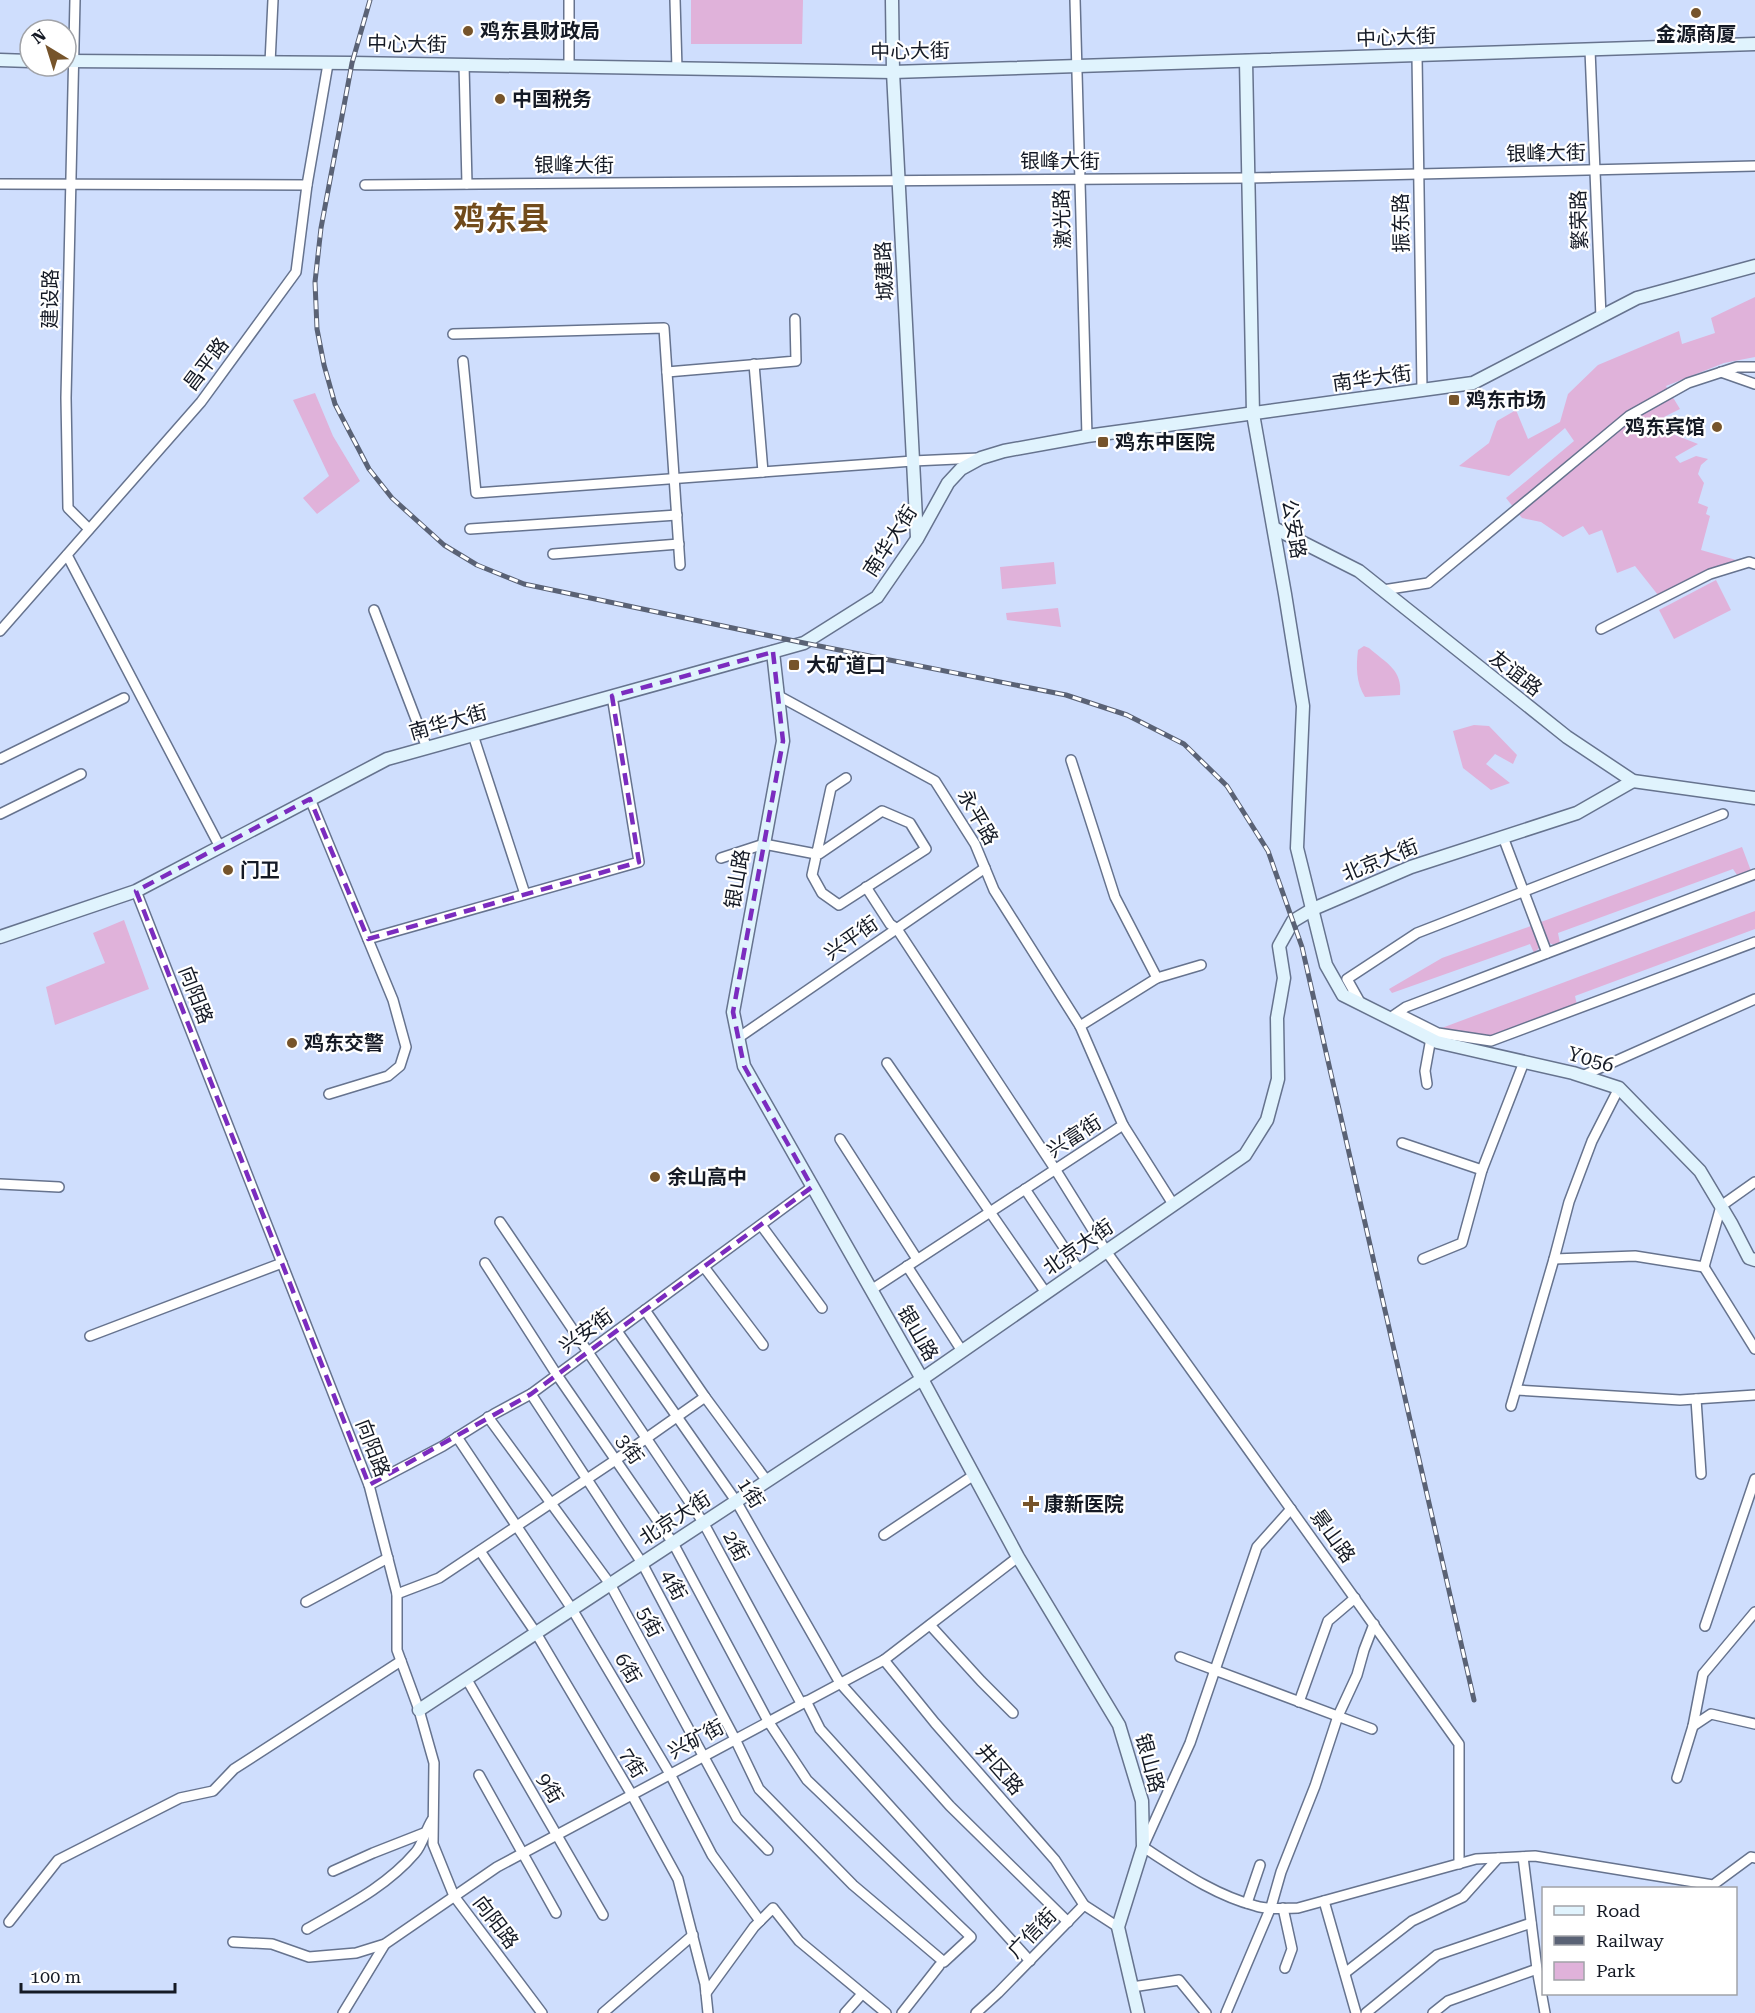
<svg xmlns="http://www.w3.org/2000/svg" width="1755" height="2013" font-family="'Roboto Serif','Noto Sans SC',serif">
<rect width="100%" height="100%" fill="#cfdefd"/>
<!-- green -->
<g fill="#e0b2da">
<polygon points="691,0 803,0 802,44 691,44"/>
<polygon points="1755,297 1755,357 1724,363 1666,386 1680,409 1664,417 1675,435 1698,444 1675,457 1680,463 1696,456 1708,459 1701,465 1698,474 1704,483 1698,503 1708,507 1706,514 1710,516 1701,550 1736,560 1658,595 1635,566 1617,573 1602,530 1589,535 1583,526 1563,537 1541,522 1522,518 1506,498 1574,441 1565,428 1509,476 1459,466 1489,443 1497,421 1516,410 1528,439 1560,422 1568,394 1598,365 1679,331 1682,344 1715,333 1711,318"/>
<polygon points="315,393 333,436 360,481 317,514 303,498 329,476 293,400"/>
<polygon points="1054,562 1056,584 1002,589 1000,567"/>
<polygon points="1716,580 1731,610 1674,639 1659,610"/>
<polygon points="1058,608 1061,627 1007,620 1006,613"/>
<path d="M1364,646l5,2c17,15 34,22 31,47l-35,2c-9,-14 -9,-31 -7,-47z"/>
<polygon points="1474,725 1489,726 1517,755 1513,764 1495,754 1486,764 1510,783 1491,790 1463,768 1453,731"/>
<polygon points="1742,847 1751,871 1737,875 1733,869 1558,933 1560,943 1554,945 1549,943 1541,922"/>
<polygon points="1755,911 1755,929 1575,996 1577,1005 1491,1038 1439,1029"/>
<polygon points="124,920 149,989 55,1025 46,987 105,963 93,933"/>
<polygon points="1531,926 1539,948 1534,953 1530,944 1392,993 1389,989 1442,958"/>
</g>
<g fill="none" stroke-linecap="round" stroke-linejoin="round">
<!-- street casing -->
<g stroke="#66738e" stroke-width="12">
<g id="street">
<polyline points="75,0 66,398 68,508 89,529"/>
<polyline points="569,0 569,67"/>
<polyline points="675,0 677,69"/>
<polyline points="1075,0 1087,436"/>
<polyline points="1590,50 1601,317"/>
<polyline points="1417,56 1422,390"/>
<polyline points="270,63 273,0"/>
<polyline points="464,65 467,184"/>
<polyline points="0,184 307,185"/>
<polyline points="365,185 1248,178 1755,166"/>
<polyline points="453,334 664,328 680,565"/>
<polyline points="463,361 476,493 913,461 979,458"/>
<polyline points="754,364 763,472"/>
<polyline points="667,372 796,361 795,319"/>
<polyline points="1721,372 1755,384"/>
<polyline points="470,529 677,515"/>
<polyline points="553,554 679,544"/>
<polyline points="67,555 220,847"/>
<polyline points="1383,590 1428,583 1629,416 1688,383 1737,367 1755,367"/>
<polyline points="374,610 427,748"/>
<polyline points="1601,629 1710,574 1749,562 1755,564"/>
<polyline points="0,631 201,402 296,272 307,185 328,64"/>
<polyline points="777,695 935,781 975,844 994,890 1080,1026"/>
<polyline points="473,735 525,894"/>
<polyline points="0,759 124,698"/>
<polyline points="1071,760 1115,897 1157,978"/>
<polyline points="310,799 393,1000 406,1047 400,1066 388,1076 329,1094"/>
<polyline points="0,814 81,774"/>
<polyline points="1503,837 1547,953"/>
<polyline points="721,858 764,844 816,854 819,854 882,811 910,823 926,849 839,905 822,893 812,875 831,788 846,778"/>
<polyline points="866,887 890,924 897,929 1055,1169 1106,1251 1459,1744 1459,1864"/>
<polyline points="136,891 369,1485 397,1594 397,1650 419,1710 434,1763 433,1844 454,1896 542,2013"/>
<polyline points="368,939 639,862 612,696"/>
<polyline points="1361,1004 1347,979 1417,933 1723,814"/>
<polyline points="1398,1013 1438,1033 1491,1041 1755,942"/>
<polyline points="1390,1018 1406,1007 1755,874"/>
<polyline points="738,1038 985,868"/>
<polyline points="887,1063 1046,1293"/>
<polyline points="1582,1076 1755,999"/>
<polyline points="1427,1084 1425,1071 1431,1038"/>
<polyline points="1123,1125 1173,1204"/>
<polyline points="840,1139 917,1259"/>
<polyline points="1402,1143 1482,1170"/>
<polyline points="0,1184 59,1187"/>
<polyline points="1025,1189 1079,1270"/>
<polyline points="500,1222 703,1522 801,1703"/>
<polyline points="761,1225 822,1308"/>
<polyline points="1423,1259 1462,1243 1482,1170 1524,1062"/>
<polyline points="1554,1259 1635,1256 1704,1267 1721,1206 1755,1182"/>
<polyline points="485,1263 557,1375 673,1543 768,1721 807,1780 971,1937 944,1962 853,1885 759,1789 735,1739 642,1563 531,1394"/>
<polyline points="907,1266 962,1351"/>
<polyline points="704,1267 763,1345"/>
<polyline points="1704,1267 1755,1349"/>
<polyline points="871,1290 1123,1125 1080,1026 1157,978 1201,965"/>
<polyline points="645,1310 705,1397 767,1481"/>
<polyline points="617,1331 736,1501 840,1683 950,1806 1068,1922"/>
<polyline points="90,1336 282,1263"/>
<polyline points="1516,1390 1680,1400 1755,1395"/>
<polyline points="1696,1399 1701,1474"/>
<polyline points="1511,1406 1554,1259 1569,1202 1592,1141 1619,1088"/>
<polyline points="488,1417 610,1584 737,1818 768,1850"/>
<polyline points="457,1437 572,1609 670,1774 712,1855 760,1921"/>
<polyline points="369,1485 443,1446 494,1414 531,1394 812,1187"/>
<path d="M1291,1509l-34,38 -67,196 -47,104c36,23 71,48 113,59 12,4 29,2 42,2l178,-49 59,-3 178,29 38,-28 4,1"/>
<polyline points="884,1535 974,1475"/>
<polyline points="480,1551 536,1633 632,1795 678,1879 705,1984 708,2013"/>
<polyline points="397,1594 439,1578 614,1461 705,1397"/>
<polyline points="306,1602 388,1558"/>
<polyline points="1755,1612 1703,1674 1693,1726 1711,1714 1755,1724"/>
<polyline points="930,1625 981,1681 1013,1713"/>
<polyline points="1705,1626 1755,1479"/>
<polyline points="1180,1657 1372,1729"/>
<polyline points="884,1660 935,1723 1055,1860 1084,1905"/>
<polyline points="466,1678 603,1915"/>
<polyline points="806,1701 820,1729 1030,1961"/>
<polyline points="1299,1702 1328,1621 1355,1598"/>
<polyline points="479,1775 556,1913"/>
<polyline points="1677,1778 1693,1726"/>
<polyline points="333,1871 373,1853 424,1833"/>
<polyline points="1324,1901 1356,2013"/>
<polyline points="1247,1903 1260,1865"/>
<polyline points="1283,1908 1292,1949 1285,1968"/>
<polyline points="9,1922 58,1860 180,1798 213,1791 234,1769 401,1661"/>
<path d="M307,1929c38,-22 79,-42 108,-76 7,-7 11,-24 17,-33"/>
<polyline points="233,1942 272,1944 309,1957 356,1953 385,1944 497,1867 884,1660 1018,1557"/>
<polyline points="1537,1969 1545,2013"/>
<polyline points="1345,1973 1412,1921 1463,1897 1498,1858"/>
<polyline points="1132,1987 1179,1980 1206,2013"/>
<polyline points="706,1993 754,1927 773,1908 799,1941 886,2013"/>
<polyline points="343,2013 385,1944"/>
<polyline points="603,2013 693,1935"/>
<polyline points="845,2013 862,1994"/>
<polyline points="902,2013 939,1966"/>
<polyline points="976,2013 998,1993 1084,1905 1118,1927"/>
<polyline points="1226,2013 1271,1907 1281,1872 1315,1786 1338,1716 1357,1675 1364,1650 1374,1624"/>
<polyline points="1366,2013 1437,1955 1531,1923"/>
<polyline points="1433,2013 1448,2001 1537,1969 1523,1857"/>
</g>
</g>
<!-- secondary casing -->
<g stroke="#66738e" stroke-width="15">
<g id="secondary">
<polyline points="892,0 893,72 917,538"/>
<polyline points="0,60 30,61"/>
<polyline points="66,61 352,63 893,72 1755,44"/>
<polyline points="1246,61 1253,414 1285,594 1303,706 1297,848 1326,965 1343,995 1437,1042 1573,1073 1619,1088 1700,1171 1731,1223 1749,1258 1755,1260"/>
<polyline points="1274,528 1359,571 1567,737 1633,781 1755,798"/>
<polyline points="773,652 783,741 733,1012 744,1066 922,1379 1018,1557 1119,1725 1142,1801 1143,1847 1118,1927 1138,2013"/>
<polyline points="0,937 136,891 387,759 804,643 877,597 917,539 948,483 961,469 981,458 1004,451 1087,436 1473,383 1637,298 1755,266"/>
<polyline points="419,1710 922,1379 1245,1155 1267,1120 1278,1079 1277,1018 1284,978 1279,946 1293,921 1313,909 1411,867 1577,813 1633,781"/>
</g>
</g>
<!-- street -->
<use href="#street" stroke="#fff" stroke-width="9"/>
<!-- secondary -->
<use href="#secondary" stroke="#e0f3fd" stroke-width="12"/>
<!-- rail casing -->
<g stroke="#5a6275" stroke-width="5">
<polyline id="rail" points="370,0 352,63 321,228 315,282 317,329 324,365 335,404 369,469 392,498 444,545 477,565 524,584 804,643 1066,695 1127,715 1184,744 1227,786 1268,851 1302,947 1474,1700"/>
</g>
<!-- rail -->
<use href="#rail" stroke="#fff" stroke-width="3" stroke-dasharray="9" stroke-linecap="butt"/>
</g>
<!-- marked area -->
<path fill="none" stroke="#7b2cbf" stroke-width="4.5" stroke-dasharray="12 8" stroke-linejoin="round" d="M773,652l10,89 -50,271 11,54 68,121 -281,207 -162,91 -233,-594 174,-92 58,140 271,-77 -27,-166z"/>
<!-- markers -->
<g fill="#76542b" stroke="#fff" stroke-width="2">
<circle cx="1696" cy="13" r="6"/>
<circle cx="468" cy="31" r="6"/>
<circle cx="500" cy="99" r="6"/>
<rect x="1448" y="394" width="12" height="12" rx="3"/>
<circle cx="1717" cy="427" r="6"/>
<rect x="1097" y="436" width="12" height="12" rx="3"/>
<rect x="788" y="659" width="12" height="12" rx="3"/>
<circle cx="228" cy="870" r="6"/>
<circle cx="292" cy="1043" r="6"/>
<circle cx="655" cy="1177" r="6"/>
<path d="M1028 1495h6v6h6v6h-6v6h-6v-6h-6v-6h6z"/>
</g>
<g text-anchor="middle" stroke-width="4.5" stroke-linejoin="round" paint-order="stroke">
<!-- poi labels -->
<g font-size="20" font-weight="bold" fill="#151a25" stroke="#fff" text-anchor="start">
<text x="480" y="38">鸡东县财政局</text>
<text x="1696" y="41" text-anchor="middle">金源商厦</text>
<text x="512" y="106">中国税务</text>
<text x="1466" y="407">鸡东市场</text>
<text x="1705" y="434" text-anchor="end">鸡东宾馆</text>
<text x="1115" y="449">鸡东中医院</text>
<text x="806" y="672">大矿道口</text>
<text x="240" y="877">门卫</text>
<text x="304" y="1050">鸡东交警</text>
<text x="667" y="1184">余山高中</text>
<text x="1044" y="1511">康新医院</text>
</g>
<!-- street labels -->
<g font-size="20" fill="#151a25" stroke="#fff">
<text transform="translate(1396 37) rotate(-2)" y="7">中心大街</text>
<text transform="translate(407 44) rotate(1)" y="7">中心大街</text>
<text transform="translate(910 51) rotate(-1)" y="7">中心大街</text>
<text transform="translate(1546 153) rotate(-1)" y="7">银峰大街</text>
<text x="1060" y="168">银峰大街</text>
<text x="574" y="172">银峰大街</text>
<text transform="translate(1062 219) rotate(-92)" y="7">激光路</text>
<text transform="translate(1579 220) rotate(-92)" y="7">繁荣路</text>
<text transform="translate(1401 223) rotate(-91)" y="7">振东路</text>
<text transform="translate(884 271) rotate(-93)" y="7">城建路</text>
<text transform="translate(50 299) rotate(-89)" y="7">建设路</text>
<text transform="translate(206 364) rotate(-53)" y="7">昌平路</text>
<text transform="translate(1372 378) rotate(-8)" y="7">南华大街</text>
<text transform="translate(1294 529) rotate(80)" y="7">公安路</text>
<text transform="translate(890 541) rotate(-57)" y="7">南华大街</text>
<text transform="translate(1516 673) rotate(38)" y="7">友谊路</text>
<text transform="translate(448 722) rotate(-16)" y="7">南华大街</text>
<text transform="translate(978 817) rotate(60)" y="7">永平路</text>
<text transform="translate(1380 860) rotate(-22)" y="7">北京大街</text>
<text transform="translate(737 879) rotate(-80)" y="7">银山路</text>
<text transform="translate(851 938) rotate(-35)" y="7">兴平街</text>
<text transform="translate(196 995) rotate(69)" y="7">向阳路</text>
<text transform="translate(1591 1059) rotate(16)" y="7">Y056</text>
<text transform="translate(1074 1136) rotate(-33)" y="7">兴富街</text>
<text transform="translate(1078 1247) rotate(-35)" y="7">北京大街</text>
<text transform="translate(586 1331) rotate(-36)" y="7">兴安街</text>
<text transform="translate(918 1333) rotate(60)" y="7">银山路</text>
<text transform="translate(373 1448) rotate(69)" y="7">向阳路</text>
<text transform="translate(630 1449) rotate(55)" y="7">3街</text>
<text transform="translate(751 1493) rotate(58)" y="7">1街</text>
<text transform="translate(675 1518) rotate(-33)" y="7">北京大街</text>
<text transform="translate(1333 1536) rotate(54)" y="7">景山路</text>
<text transform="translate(736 1546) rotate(62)" y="7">2街</text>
<text transform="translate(674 1585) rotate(62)" y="7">4街</text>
<text transform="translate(650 1622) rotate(62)" y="7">5街</text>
<text transform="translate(628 1668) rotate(60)" y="7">6街</text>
<text transform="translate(696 1739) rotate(-28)" y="7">兴矿街</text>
<text transform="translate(633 1763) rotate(59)" y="7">7街</text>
<text transform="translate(1150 1763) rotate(75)" y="7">银山路</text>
<text transform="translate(1000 1769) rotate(49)" y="7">井区路</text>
<text transform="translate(550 1788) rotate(60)" y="7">9街</text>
<text transform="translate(496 1922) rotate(53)" y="7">向阳路</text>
<text transform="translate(1032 1933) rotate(-46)" y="7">广信街</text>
</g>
<!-- town labels -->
<g font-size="32" font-weight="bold" fill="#714b1c" stroke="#fff">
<text x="501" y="230">鸡东县</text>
</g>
</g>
<!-- legend -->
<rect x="1542" y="1887" width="195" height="108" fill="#ffffff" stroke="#a1a3a8" stroke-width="1.5"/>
<rect x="1554" y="1906" width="30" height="9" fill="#e0f3fd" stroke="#a1a3a8" stroke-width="1.5"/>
<text x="1596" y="1917" font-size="18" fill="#151a25">Road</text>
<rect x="1554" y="1936" width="30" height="9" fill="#5a6275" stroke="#a1a3a8" stroke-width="1.5"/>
<text x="1596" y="1947" font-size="18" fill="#151a25">Railway</text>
<rect x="1554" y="1962" width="30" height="18" fill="#e0b2da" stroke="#a1a3a8" stroke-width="1.5"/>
<text x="1596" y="1977" font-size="18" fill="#151a25">Park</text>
<!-- north arrow -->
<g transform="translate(48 48) rotate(322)"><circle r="28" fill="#ffffff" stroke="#a1a3a8" stroke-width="1.5"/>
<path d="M0-4.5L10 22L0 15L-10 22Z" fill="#76542b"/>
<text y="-9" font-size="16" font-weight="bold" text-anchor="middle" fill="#151a25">N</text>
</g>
<!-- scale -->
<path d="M21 1983v9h154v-9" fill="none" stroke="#151a25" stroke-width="3"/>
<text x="30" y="1983" font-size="18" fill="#151a25" stroke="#ffffff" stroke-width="4.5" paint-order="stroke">100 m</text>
</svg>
